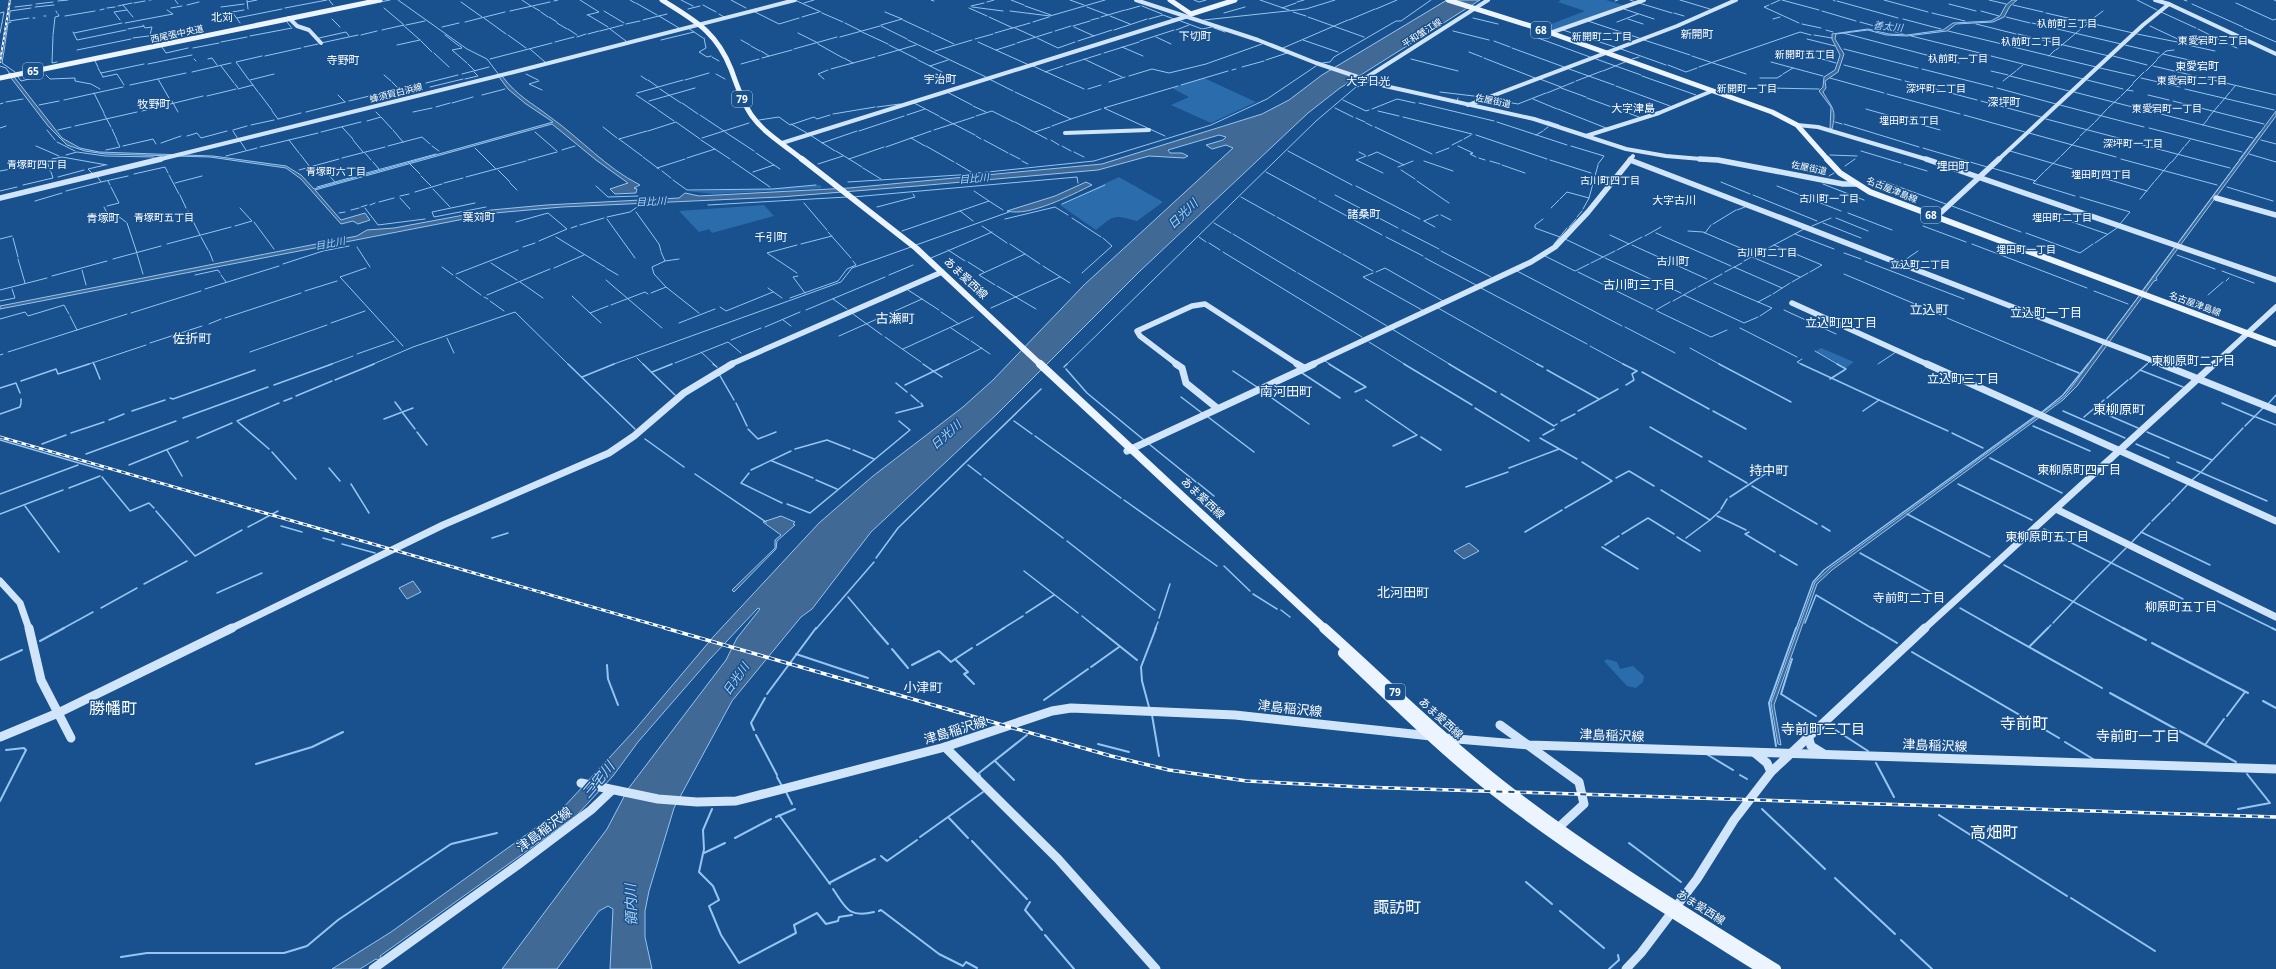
<svg xmlns="http://www.w3.org/2000/svg" width="2276" height="969" font-family="'Noto Sans','Noto Sans JP',sans-serif">
<rect width="100%" height="100%" fill="#18518d"/>
<!-- green -->
<g fill="#2b6cac">
<polygon points="1561,0 1606,0 1623,5 1550,31 1541,28 1585,11 1558,2"/>
<polygon points="1204,78 1256,102 1211,123 1171,105 1189,97 1172,88"/>
<path d="M1119,177l44,25 -26,19c-23,-6 -22,-7 -41,9l-36,-25z"/>
<polygon points="820,185 822,188 714,194 687,191 767,189"/>
<polygon points="764,205 774,216 712,233 709,229 699,232 679,211"/>
<polygon points="1821,348 1854,362 1846,368 1816,351"/>
<polygon points="1607,659 1617,662 1620,669 1633,666 1644,676 1643,682 1636,688 1627,686 1604,661"/>
</g>
<!-- water -->
<g fill="#406995" stroke="#96c5f1">
<polygon points="1447,0 1480,0 1340,88 1308,113 1140,271 996,415 871,532 812,609 801,617 732,701 674,808 649,891 645,911 645,937 652,969 610,969 613,909 608,906 599,911 557,969 502,969 607,829 628,789 726,660 737,638 760,609 758,608 710,659 638,742 613,776 577,815 380,956 381,958 378,960 376,959 360,969 332,969 391,932 562,809 633,732 714,636 819,523 873,476 963,407 993,380 1084,285 1233,148 1226,145 1212,149 1206,145 1223,140 1226,137 1219,135 1168,150 1170,153 1182,153 1188,156 1184,158 1149,156 1098,170 917,186 780,197 562,207 495,213 0,309 0,306 357,236 367,230 394,228 491,210 546,205 679,198 685,193 699,196 849,188 1102,164 1262,114 1289,100 1322,75"/>
<path d="M2012,0h5l-7,6 -6,11 -11,5 -37,2 -9,7 -40,5 -21,-1 -18,-5 -32,4 -1,5 9,15 -6,18 -13,9 1,7 -3,4c9,16 14,17 9,37l-2,-1 1,-21 -12,-16 4,-4 1,-10 11,-7 5,-15 -8,-16v-5l36,-5 21,5 18,1 36,-5 10,-7 38,-2 9,-5 6,-11z"/>
<path d="M11,73l51,65 18,10 19,4 114,4 73,10 15,9 13,14 239,-67 -27,-18 -18,-15 -9,-12 3,-1c16,21 29,26 48,41 30,21 56,51 90,68l-6,3 3,1 -1,4 -21,1 -5,-5 18,-6 -32,-23 -44,-36 -237,66 26,30 24,-7 5,7 -12,4 -5,-3 -12,3 -40,-45 -15,-11 -76,-11 -105,-3 -20,-3 -18,-6 -19,-19 -40,-52z"/>
<polygon points="2276,111 2276,116 2156,278 2157,280 2154,281 2077,386 2063,400 1832,570 1817,584 1774,705 1781,745 1778,744 1771,703 1815,582 1830,568 2065,396"/>
<path d="M1086,182l6,3c-21,10 -62,32 -85,26l48,-15z"/>
<polygon points="781,516 795,522 793,524 795,525 777,541 776,549 734,592 732,590 775,548 775,540 781,535 763,522"/>
<polygon points="1469,543 1479,551 1464,559 1454,551"/>
<polygon points="413,581 421,592 407,599 399,588"/>
</g>
<g fill="none" stroke-linecap="round" stroke-linejoin="round">
<!-- stream-far2 -->
<g stroke="#96c5f1" stroke-width="1">
<polyline points="149,0 151,0"/>
<polyline points="175,0 178,4"/>
<polyline points="247,0 248,9"/>
<polyline points="329,0 333,5"/>
<polyline points="398,0 467,49 487,59 499,75"/>
<polyline points="522,0 531,6"/>
<polyline points="580,0 599,12 587,15"/>
<polyline points="630,0 635,3"/>
<polyline points="681,0 693,6"/>
<polyline points="731,0 746,8"/>
<polyline points="931,0 934,1"/>
<polyline points="1011,0 1024,5"/>
<polyline points="1070,0 1084,5"/>
<polyline points="1194,0 1199,2 1206,0"/>
<polyline points="1260,0 1289,10"/>
<polyline points="1630,0 1636,2"/>
<polyline points="1680,0 1710,9"/>
<polyline points="1782,0 1819,10"/>
<polyline points="1833,0 1835,1"/>
<polyline points="1884,0 1928,12"/>
<polyline points="1989,0 2006,4"/>
<polyline points="2137,0 2157,10"/>
<polyline points="2184,0 2187,1"/>
<polyline points="2274,0 2276,1"/>
<polyline points="58,1 68,0"/>
<polyline points="554,1 558,0"/>
<polyline points="797,1 821,12"/>
<polyline points="1615,1 1618,0"/>
<polyline points="1837,1 1898,18"/>
<polyline points="247,2 257,0"/>
<polyline points="380,2 390,0"/>
<polyline points="461,2 482,17"/>
<polyline points="987,2 994,0"/>
<polyline points="1297,2 1304,0"/>
<polyline points="134,3 145,1"/>
<polyline points="636,3 657,15"/>
<polyline points="804,3 814,0"/>
<polyline points="1639,3 1672,13"/>
<polyline points="2236,3 2273,20 2276,19"/>
<polyline points="36,4 53,2"/>
<polyline points="1771,4 1780,0"/>
<polyline points="1949,4 1976,11"/>
<polyline points="2192,4 2243,27"/>
<polyline points="123,5 133,17"/>
<polyline points="187,5 199,2"/>
<polyline points="703,5 716,12"/>
<polyline points="1769,5 1764,7 1799,23"/>
<polyline points="2013,5 2043,12"/>
<polyline points="118,6 132,3"/>
<polyline points="971,6 984,3"/>
<polyline points="1025,6 1051,15"/>
<polyline points="1142,6 1162,14"/>
<polyline points="15,7 32,5"/>
<polyline points="35,7 54,5"/>
<polyline points="221,7 244,4"/>
<polyline points="533,7 540,11"/>
<polyline points="972,7 1003,11"/>
<polyline points="1087,7 1108,15"/>
<polyline points="107,8 115,7"/>
<polyline points="171,8 182,6"/>
<polyline points="285,8 327,0"/>
<polyline points="384,8 403,24"/>
<polyline points="969,8 987,16"/>
<polyline points="1282,8 1296,3"/>
<polyline points="688,9 700,6"/>
<polyline points="1376,9 1397,0"/>
<polyline points="1624,9 1654,19"/>
<polyline points="100,10 104,9"/>
<polyline points="1126,10 1140,6"/>
<polyline points="56,11 57,13"/>
<polyline points="510,11 550,2"/>
<polyline points="604,11 624,23"/>
<polyline points="1010,11 1050,16 1105,0"/>
<polyline points="1822,11 1856,21"/>
<polyline points="1981,11 1999,16"/>
<polyline points="232,12 244,10"/>
<polyline points="541,12 548,17"/>
<polyline points="755,12 779,24 799,18"/>
<polyline points="885,12 902,19"/>
<polyline points="1293,12 1306,16"/>
<polyline points="2161,12 2196,28"/>
<polyline points="0,13 4,12 2,23"/>
<polyline points="233,13 240,23"/>
<polyline points="822,13 843,22"/>
<polyline points="1224,13 1245,7"/>
<polyline points="1674,13 1684,16"/>
<polyline points="1932,13 1965,21"/>
<polyline points="2046,13 2133,33"/>
<polyline points="719,14 724,17"/>
<polyline points="588,15 608,27"/>
<polyline points="44,16 46,16"/>
<polyline points="65,16 95,11"/>
<polyline points="659,16 679,28"/>
<polyline points="1110,16 1130,24"/>
<polyline points="549,17 557,22"/>
<polyline points="802,17 819,12"/>
<polyline points="989,17 1013,28"/>
<polyline points="1101,17 1125,10"/>
<polyline points="1308,17 1364,37"/>
<polyline points="2006,17 2030,23"/>
<polyline points="2095,17 2103,11"/>
<polyline points="29,18 9,21 10,11 31,8"/>
<polyline points="33,18 35,18"/>
<polyline points="237,18 282,9"/>
<polyline points="484,18 506,34"/>
<polyline points="1473,18 1498,24"/>
<polyline points="332,19 340,27"/>
<polyline points="1149,19 1163,15 1174,19"/>
<polyline points="1628,19 1643,24"/>
<polyline points="1773,19 1780,17"/>
<polyline points="1903,19 1941,29"/>
<polyline points="120,20 114,12 127,10"/>
<polyline points="643,20 667,14"/>
<polyline points="903,20 929,32"/>
<polyline points="1091,20 1099,18"/>
<polyline points="1178,20 1202,29 1212,27"/>
<polyline points="1204,20 1306,9 1335,0"/>
<polyline points="1349,20 1375,9"/>
<polyline points="1588,21 1639,38"/>
<polyline points="287,22 291,27"/>
<polyline points="465,22 505,12"/>
<polyline points="1033,22 1049,17"/>
<polyline points="1617,22 1638,14"/>
<polyline points="1860,22 1903,34"/>
<polyline points="125,23 173,14 167,10"/>
<polyline points="557,23 567,29"/>
<polyline points="845,23 861,31"/>
<polyline points="2032,23 2121,44"/>
<polyline points="626,24 640,21"/>
<polyline points="1802,24 1821,28"/>
<polyline points="1976,24 2016,34"/>
<polyline points="143,25 145,28 152,27 150,35"/>
<polyline points="403,25 420,40"/>
<polyline points="406,25 425,21"/>
<polyline points="881,25 902,19"/>
<polyline points="881,26 907,39"/>
<polyline points="1073,26 1090,21"/>
<polyline points="2150,26 2182,41 2180,44"/>
<polyline points="442,27 459,23"/>
<polyline points="1074,27 1094,36"/>
<polyline points="688,28 703,38"/>
<polyline points="1015,28 1035,37"/>
<polyline points="1214,28 1225,32"/>
<polyline points="2083,28 2095,17"/>
<polyline points="2244,28 2276,42"/>
<polyline points="128,29 144,26"/>
<polyline points="568,29 577,35"/>
<polyline points="610,29 626,41"/>
<polyline points="2198,29 2226,43"/>
<polyline points="382,30 404,25"/>
<polyline points="1114,30 1147,19"/>
<polyline points="1176,30 1189,25"/>
<polyline points="1563,30 1615,47"/>
<polyline points="1826,30 1833,32"/>
<polyline points="600,31 623,25"/>
<polyline points="1055,31 1071,26"/>
<polyline points="1453,31 1489,40"/>
<polyline points="1948,31 2002,44"/>
<polyline points="73,32 77,40 126,30"/>
<polyline points="862,32 888,44"/>
<polyline points="0,33 2,23"/>
<polyline points="74,33 122,23"/>
<polyline points="798,33 818,43"/>
<polyline points="931,33 954,44"/>
<polyline points="995,33 1030,23"/>
<polyline points="1843,33 1934,57"/>
<polyline points="588,34 599,31"/>
<polyline points="2018,34 2109,56"/>
<polyline points="2137,34 2177,42"/>
<polyline points="53,35 55,17 59,16 58,14"/>
<polyline points="361,35 377,31"/>
<polyline points="445,35 459,46"/>
<polyline points="508,35 526,48"/>
<polyline points="1814,35 1832,38"/>
<polyline points="53,36 52,63 57,62"/>
<polyline points="250,36 292,28"/>
<polyline points="1911,36 1988,55"/>
<polyline points="577,37 586,34"/>
<polyline points="840,37 880,26"/>
<polyline points="1156,37 1171,44"/>
<polyline points="133,38 179,32"/>
<polyline points="319,38 346,32 349,36"/>
<polyline points="704,38 706,48 699,52 707,57 711,56"/>
<polyline points="1037,38 1058,48 1075,42"/>
<polyline points="1538,38 1590,57"/>
<polyline points="975,39 993,34"/>
<polyline points="1807,39 1835,46"/>
<polyline points="2069,39 2082,28"/>
<polyline points="661,40 694,32"/>
<polyline points="741,40 750,45"/>
<polyline points="908,40 986,77"/>
<polyline points="1303,40 1338,52"/>
<polyline points="1644,40 1690,55"/>
<polyline points="421,41 432,52"/>
<polyline points="1078,41 1112,30"/>
<polyline points="1140,41 1174,30"/>
<polyline points="1494,41 1510,47"/>
<polyline points="221,42 247,37"/>
<polyline points="555,42 574,37"/>
<polyline points="978,42 1029,65"/>
<polyline points="321,43 358,35"/>
<polyline points="1017,43 1052,32"/>
<polyline points="5,44 8,23 11,22"/>
<polyline points="818,44 843,58"/>
<polyline points="2183,44 2215,51"/>
<polyline points="2227,44 2237,48"/>
<polyline points="5,45 2,63 15,72"/>
<polyline points="397,45 420,40"/>
<polyline points="889,45 917,59"/>
<polyline points="2005,45 2096,67"/>
<polyline points="2125,45 2159,53"/>
<polyline points="460,46 462,48 452,50 467,63"/>
<polyline points="751,46 760,51"/>
<polyline points="162,47 166,53 188,48"/>
<polyline points="304,47 318,44"/>
<polyline points="1122,47 1143,56"/>
<polyline points="193,48 219,43"/>
<polyline points="1283,48 1348,20"/>
<polyline points="1512,48 1564,67"/>
<polyline points="530,49 545,62"/>
<polyline points="794,49 837,37"/>
<polyline points="1621,49 1666,65"/>
<polyline points="1844,49 1918,68"/>
<polyline points="77,50 131,39"/>
<polyline points="996,50 1015,44"/>
<polyline points="1790,50 1836,63"/>
<polyline points="2056,50 2069,39"/>
<polyline points="761,51 769,56"/>
<polyline points="935,51 972,40"/>
<polyline points="1469,52 1482,57"/>
<polyline points="434,53 449,67"/>
<polyline points="1104,53 1139,42"/>
<polyline points="2163,54 2202,63"/>
<polyline points="265,56 301,48"/>
<polyline points="878,56 916,45"/>
<polyline points="1692,56 1746,74"/>
<polyline points="1991,56 2083,79"/>
<polyline points="2049,56 2055,50"/>
<polyline points="2113,56 2147,65"/>
<polyline points="712,57 719,61"/>
<polyline points="762,58 792,50"/>
<polyline points="844,58 853,63"/>
<polyline points="1484,58 1535,78"/>
<polyline points="1938,58 1959,63"/>
<polyline points="194,59 196,61"/>
<polyline points="208,59 212,58 217,65"/>
<polyline points="490,59 552,43"/>
<polyline points="1084,59 1122,77"/>
<polyline points="1411,59 1458,71"/>
<polyline points="1596,59 1641,75"/>
<polyline points="1632,59 1639,57"/>
<polyline points="2157,59 2166,51 2174,50"/>
<polyline points="918,60 942,72"/>
<polyline points="1266,60 1287,53"/>
<polyline points="95,61 98,67"/>
<polyline points="1771,62 1823,76"/>
<polyline points="1322,63 1330,62 1334,57 1396,21 1401,21 1431,0"/>
<polyline points="148,64 192,55"/>
<polyline points="468,64 475,71"/>
<polyline points="741,64 759,59"/>
<polyline points="1066,65 1101,54"/>
<polyline points="1668,65 1686,72 1697,68"/>
<polyline points="1844,65 1901,80"/>
<polyline points="0,66 6,68 10,74"/>
<polyline points="221,66 234,83"/>
<polyline points="930,66 948,60"/>
<polyline points="1033,66 1084,89"/>
<polyline points="2153,66 2191,75"/>
<polyline points="1242,67 1264,61"/>
<polyline points="1699,67 1800,32 1811,35"/>
<polyline points="98,68 103,77"/>
<polyline points="2100,68 2135,76"/>
<polyline points="831,69 875,57"/>
<polyline points="1569,69 1614,85"/>
<polyline points="1922,69 1993,87"/>
<polyline points="1232,70 1236,69"/>
<polyline points="2017,70 2023,65"/>
<polyline points="1603,71 1625,62"/>
<polyline points="1991,71 2008,75"/>
<polyline points="2146,71 2157,60"/>
<polyline points="192,72 231,63"/>
<polyline points="1045,72 1063,66"/>
<polyline points="101,73 144,64"/>
<polyline points="462,74 489,67"/>
<polyline points="526,74 538,80"/>
<polyline points="716,74 725,79"/>
<polyline points="1783,74 1793,68"/>
<polyline points="46,75 50,79 75,78 75,81 91,84 100,89"/>
<polyline points="384,75 391,81"/>
<polyline points="641,76 647,80"/>
<polyline points="1129,76 1152,69 1169,73 1206,64 1262,44"/>
<polyline points="1642,76 1696,95"/>
<polyline points="2010,76 2069,91"/>
<polyline points="2196,76 2276,95"/>
<polyline points="18,77 21,81 42,76"/>
<polyline points="103,77 117,74 124,85"/>
<polyline points="1760,78 1777,78 1782,75"/>
<polyline points="1830,78 1884,93"/>
<polyline points="2141,78 2180,87"/>
<polyline points="158,79 169,98"/>
<polyline points="465,79 478,76 474,72"/>
<polyline points="824,79 818,74 828,70"/>
<polyline points="989,79 1013,91"/>
<polyline points="1540,79 1561,87"/>
<polyline points="249,80 236,62 262,56"/>
<polyline points="250,80 274,74"/>
<polyline points="648,80 658,87"/>
<polyline points="685,80 709,73"/>
<polyline points="2087,80 2123,89"/>
<polyline points="250,81 258,92"/>
<polyline points="539,81 529,84 542,90"/>
<polyline points="1576,81 1602,71"/>
<polyline points="1905,81 1977,100"/>
<polyline points="2003,81 2016,71"/>
<polyline points="392,82 399,89"/>
<polyline points="1109,82 1125,77"/>
<polyline points="426,83 458,75"/>
<polyline points="2133,83 2144,72"/>
<polyline points="235,84 238,88"/>
<polyline points="130,85 186,73"/>
<polyline points="1181,85 1228,71"/>
<polyline points="1616,86 1670,106"/>
<polyline points="430,87 463,79"/>
<polyline points="402,88 421,84"/>
<polyline points="1561,88 1586,97"/>
<polyline points="1769,88 1819,89"/>
<polyline points="1997,88 2056,104"/>
<polyline points="238,89 253,85"/>
<polyline points="660,89 681,103"/>
<polyline points="1088,89 1101,85"/>
<polyline points="2185,89 2274,110"/>
<polyline points="2127,90 2133,91"/>
<polyline points="2231,91 2235,86"/>
<polyline points="947,92 972,105"/>
<polyline points="1015,92 1051,109"/>
<polyline points="1440,92 1482,97"/>
<polyline points="2074,92 2156,113"/>
<polyline points="94,93 104,113"/>
<polyline points="259,93 272,110"/>
<polyline points="637,93 683,80"/>
<polyline points="1547,93 1574,82"/>
<polyline points="1887,94 1960,114"/>
<polyline points="338,95 345,102"/>
<polyline points="482,95 505,89"/>
<polyline points="636,95 657,109"/>
<polyline points="2148,95 2169,100"/>
<polyline points="207,96 236,89"/>
<polyline points="2121,96 2133,84"/>
<polyline points="1587,98 1639,117"/>
<polyline points="1490,99 1518,104 1546,93"/>
<polyline points="1533,99 1557,109"/>
<polyline points="64,100 123,87"/>
<polyline points="1343,100 1366,111 1369,110"/>
<polyline points="172,101 178,112"/>
<polyline points="349,101 398,89"/>
<polyline points="649,101 695,88"/>
<polyline points="1457,101 1458,98"/>
<polyline points="1981,101 2041,117"/>
<polyline points="2173,101 2264,124"/>
<polyline points="6,102 23,99"/>
<polyline points="452,103 473,97"/>
<polyline points="682,103 698,114"/>
<polyline points="914,103 939,116"/>
<polyline points="1419,103 1494,121"/>
<polyline points="0,104 3,103"/>
<polyline points="2220,104 2230,92"/>
<polyline points="39,105 59,101"/>
<polyline points="2060,105 2144,127"/>
<polyline points="973,106 986,112"/>
<polyline points="436,107 450,103"/>
<polyline points="877,107 900,104"/>
<polyline points="1335,108 1353,117"/>
<polyline points="2108,108 2120,97"/>
<polyline points="1372,109 1397,99 1415,103"/>
<polyline points="1558,109 1606,128"/>
<polyline points="1866,109 1940,130"/>
<polyline points="658,110 674,121"/>
<polyline points="1052,110 1071,119 1101,109"/>
<polyline points="142,111 203,96"/>
<polyline points="272,111 278,119"/>
<polyline points="1378,111 1399,116"/>
<polyline points="306,112 345,102"/>
<polyline points="376,112 380,116"/>
<polyline points="413,112 432,108"/>
<polyline points="104,114 111,127"/>
<polyline points="833,114 875,107"/>
<polyline points="2161,114 2253,138"/>
<polyline points="700,115 724,131"/>
<polyline points="907,115 925,109"/>
<polyline points="1964,115 2025,132"/>
<polyline points="976,116 992,111 1014,122"/>
<polyline points="940,117 975,135"/>
<polyline points="1403,117 1472,134"/>
<polyline points="1356,118 1365,122"/>
<polyline points="2208,118 2219,105"/>
<polyline points="278,119 301,113"/>
<polyline points="2046,119 2130,141"/>
<polyline points="759,120 779,117 790,125 814,117 817,119 830,115"/>
<polyline points="367,121 381,117 392,129"/>
<polyline points="1547,121 1559,125"/>
<polyline points="1015,122 1047,139"/>
<polyline points="1497,122 1567,145"/>
<polyline points="1835,122 1842,124"/>
<polyline points="2095,122 2107,109"/>
<polyline points="1366,123 1372,126"/>
<polyline points="791,124 807,133"/>
<polyline points="1844,124 1919,147"/>
<polyline points="251,125 274,120"/>
<polyline points="2203,125 2208,119"/>
<polyline points="75,126 137,112"/>
<polyline points="1052,126 1071,119"/>
<polyline points="342,127 353,139"/>
<polyline points="603,127 617,138"/>
<polyline points="1375,127 1432,154"/>
<polyline points="0,128 6,126"/>
<polyline points="2149,128 2242,152"/>
<polyline points="112,129 117,140"/>
<polyline points="47,130 55,140"/>
<polyline points="58,130 71,127"/>
<polyline points="233,130 247,126"/>
<polyline points="393,130 403,142"/>
<polyline points="934,130 974,117"/>
<polyline points="1544,130 1548,127"/>
<polyline points="233,131 238,139"/>
<polyline points="648,131 676,122 700,139"/>
<polyline points="859,131 904,116"/>
<polyline points="321,132 361,122"/>
<polyline points="535,132 557,151"/>
<polyline points="725,132 754,151"/>
<polyline points="1035,132 1050,127"/>
<polyline points="2029,133 2116,157"/>
<polyline points="810,135 835,151"/>
<polyline points="1476,135 1547,159"/>
<polyline points="1536,135 1543,131"/>
<polyline points="187,136 197,133 201,138 227,131"/>
<polyline points="976,136 981,139"/>
<polyline points="1165,136 1104,108 1178,86"/>
<polyline points="2080,136 2094,123"/>
<polyline points="702,138 749,123"/>
<polyline points="911,138 925,146"/>
<polyline points="619,139 647,131"/>
<polyline points="619,139 642,156"/>
<polyline points="1464,139 1471,135"/>
<polyline points="289,140 299,153"/>
<polyline points="353,140 363,152"/>
<polyline points="701,140 730,159"/>
<polyline points="984,140 1008,153"/>
<polyline points="1051,140 1059,145"/>
<polyline points="2261,140 2276,144"/>
<polyline points="240,141 246,150"/>
<polyline points="57,142 75,151"/>
<polyline points="161,143 181,136"/>
<polyline points="822,143 857,131"/>
<polyline points="2135,143 2230,168"/>
<polyline points="1452,145 1462,140"/>
<polyline points="36,146 59,156"/>
<polyline points="123,146 153,139 156,144"/>
<polyline points="388,146 422,137 430,144"/>
<polyline points="432,146 439,151"/>
<polyline points="926,146 954,162"/>
<polyline points="1062,146 1071,151"/>
<polyline points="1458,146 1473,153 1470,154 1476,157"/>
<polyline points="1571,146 1604,156 1598,164"/>
<polyline points="2185,146 2190,140"/>
<polyline points="260,147 318,133"/>
<polyline points="886,147 931,131"/>
<polyline points="475,148 496,169"/>
<polyline points="1923,148 1987,167"/>
<polyline points="106,150 120,147 117,141"/>
<polyline points="562,150 575,146"/>
<polyline points="836,151 862,167"/>
<polyline points="1288,151 1352,185"/>
<polyline points="1861,151 1901,163"/>
<polyline points="2010,151 2100,177"/>
<polyline points="1074,152 1084,157"/>
<polyline points="1359,152 1365,155"/>
<polyline points="365,153 371,160"/>
<polyline points="756,153 780,169"/>
<polyline points="1436,153 1449,148"/>
<polyline points="300,154 310,167"/>
<polyline points="1010,154 1020,159"/>
<polyline points="2249,154 2276,162"/>
<polyline points="66,155 77,152 105,156 154,157"/>
<polyline points="1830,155 1857,156"/>
<polyline points="226,156 257,148"/>
<polyline points="1366,156 1356,160 1383,173"/>
<polyline points="1368,156 1377,152 1404,165"/>
<polyline points="2061,156 2079,138"/>
<polyline points="643,157 659,169"/>
<polyline points="342,158 385,147"/>
<polyline points="687,158 715,149"/>
<polyline points="1479,158 1485,160"/>
<polyline points="52,159 62,157 107,165"/>
<polyline points="849,159 884,147"/>
<polyline points="2121,159 2217,185"/>
<polyline points="528,160 557,152"/>
<polyline points="1550,160 1591,173"/>
<polyline points="2239,160 2260,132"/>
<polyline points="47,161 50,171"/>
<polyline points="732,161 770,187"/>
<polyline points="1022,161 1028,164"/>
<polyline points="1424,161 1453,171"/>
<polyline points="1490,161 1500,164"/>
<polyline points="373,162 379,169"/>
<polyline points="2172,162 2184,147"/>
<polyline points="956,163 971,172"/>
<polyline points="410,164 420,174"/>
<polyline points="818,164 843,156"/>
<polyline points="1904,164 1927,171"/>
<polyline points="1502,165 1525,173"/>
<polyline points="1845,166 1855,159"/>
<polyline points="17,167 46,160"/>
<polyline points="1398,167 1413,161"/>
<polyline points="657,168 685,159"/>
<polyline points="863,168 881,179"/>
<polyline points="1992,168 2036,181"/>
<polyline points="299,170 339,159"/>
<polyline points="498,170 510,182"/>
<polyline points="1401,170 1415,179"/>
<polyline points="0,171 11,169"/>
<polyline points="662,171 671,178"/>
<polyline points="2045,171 2060,157"/>
<polyline points="753,172 774,165"/>
<polyline points="1266,172 1316,199"/>
<polyline points="2044,172 2033,183 2075,196"/>
<polyline points="92,173 88,169 105,165"/>
<polyline points="134,174 165,167 168,173"/>
<polyline points="328,174 335,182"/>
<polyline points="169,175 179,194"/>
<polyline points="359,175 436,154"/>
<polyline points="97,176 101,182 128,176"/>
<polyline points="421,176 431,186"/>
<polyline points="1829,176 1834,173"/>
<polyline points="58,177 84,170"/>
<polyline points="466,177 526,161"/>
<polyline points="2103,178 2147,191"/>
<polyline points="673,180 687,190 772,189 816,185"/>
<polyline points="1880,180 1946,204"/>
<polyline points="108,181 110,185"/>
<polyline points="1417,181 1449,203"/>
<polyline points="2155,181 2171,162"/>
<polyline points="848,182 959,175 1094,161 1211,125 1267,99 1316,66"/>
<polyline points="1721,182 1750,194"/>
<polyline points="175,183 202,176"/>
<polyline points="444,183 463,178"/>
<polyline points="510,183 517,190"/>
<polyline points="1823,184 1864,200"/>
<polyline points="23,185 53,178 51,172"/>
<polyline points="596,186 608,197 638,196"/>
<polyline points="1356,186 1420,219"/>
<polyline points="1777,186 1841,211"/>
<polyline points="317,187 353,177"/>
<polyline points="2227,187 2273,201"/>
<polyline points="433,189 450,207"/>
<polyline points="0,191 17,187"/>
<polyline points="66,191 101,182"/>
<polyline points="415,192 442,184"/>
<polyline points="180,195 186,208"/>
<polyline points="1335,195 1398,228"/>
<polyline points="1753,195 1817,221"/>
<polyline points="400,196 409,194"/>
<polyline points="853,197 1077,177 1078,183"/>
<polyline points="1241,197 1275,216"/>
<polyline points="2080,197 2130,212 2120,224"/>
<polyline points="400,198 410,209"/>
<polyline points="1560,199 1567,192 1589,198"/>
<polyline points="2140,199 2154,182"/>
<polyline points="35,201 62,193"/>
<polyline points="989,201 1003,210"/>
<polyline points="1319,201 1382,235"/>
<polyline points="379,202 394,198"/>
<polyline points="475,203 432,212 434,217 486,207"/>
<polyline points="804,203 827,230"/>
<polyline points="1062,204 1105,185"/>
<polyline points="370,205 375,203"/>
<polyline points="708,205 847,197"/>
<polyline points="107,206 119,203 111,187"/>
<polyline points="1952,206 2021,232"/>
<polyline points="104,207 107,213"/>
<polyline points="361,207 367,205"/>
<polyline points="877,207 915,197 913,194"/>
<polyline points="365,208 378,225 425,219"/>
<polyline points="1551,208 1559,200"/>
<polyline points="1583,209 1589,198 1598,165"/>
<polyline points="351,210 359,208"/>
<polyline points="1737,210 1745,207"/>
<polyline points="188,211 200,235"/>
<polyline points="960,211 973,221"/>
<polyline points="636,212 659,244 661,251"/>
<polyline points="114,213 126,222"/>
<polyline points="339,213 345,212"/>
<polyline points="1848,213 1892,230"/>
<polyline points="1441,215 1451,220"/>
<polyline points="2052,215 2107,234"/>
<polyline points="607,217 630,212 637,207"/>
<polyline points="1277,217 1341,253"/>
<polyline points="1577,217 1582,211"/>
<polyline points="1072,218 1101,237"/>
<polyline points="1836,218 1868,231"/>
<polyline points="607,219 635,258"/>
<polyline points="1005,219 1055,207 1068,215"/>
<polyline points="1543,219 1535,225 1535,228 1560,237"/>
<polyline points="1424,221 1438,215"/>
<polyline points="1424,221 1435,227"/>
<polyline points="254,222 274,249"/>
<polyline points="516,222 548,213 567,229 539,241"/>
<polyline points="127,223 137,253"/>
<polyline points="1214,223 1231,233"/>
<polyline points="1823,223 1861,238"/>
<polyline points="1713,224 1736,210"/>
<polyline points="580,225 604,218"/>
<polyline points="235,226 252,221 240,208"/>
<polyline points="982,226 1007,243"/>
<polyline points="1812,226 1831,218"/>
<polyline points="1923,226 1966,242"/>
<polyline points="1569,227 1576,219"/>
<polyline points="571,228 577,226"/>
<polyline points="1402,230 1439,249"/>
<polyline points="902,231 989,201 974,191"/>
<polyline points="1688,231 1703,232 1752,253"/>
<polyline points="828,232 851,258"/>
<polyline points="1656,233 1731,266"/>
<polyline points="1705,233 1711,225"/>
<polyline points="2026,233 2080,253 2093,244"/>
<polyline points="1233,234 1296,272"/>
<polyline points="1795,234 1834,249"/>
<polyline points="1610,235 1629,244"/>
<polyline points="1645,236 1661,227"/>
<polyline points="201,237 208,250"/>
<polyline points="556,237 605,267"/>
<polyline points="1199,237 1206,242"/>
<polyline points="1386,237 1423,256"/>
<polyline points="13,238 18,257"/>
<polyline points="0,239 12,236"/>
<polyline points="1565,239 1603,257"/>
<polyline points="1209,243 1220,250"/>
<polyline points="2095,243 2117,228"/>
<polyline points="167,244 231,227"/>
<polyline points="801,244 832,236"/>
<polyline points="1010,244 1040,264"/>
<polyline points="1554,244 1567,228"/>
<polyline points="1972,244 2087,288"/>
<polyline points="797,245 767,253 797,273"/>
<polyline points="916,245 1009,212"/>
<polyline points="1632,245 1707,279"/>
<polyline points="1774,245 1822,265 1810,272"/>
<polyline points="357,247 370,267"/>
<polyline points="523,247 535,243"/>
<polyline points="948,250 965,261"/>
<polyline points="1617,250 1642,237"/>
<polyline points="209,251 213,261"/>
<polyline points="1441,251 1491,277"/>
<polyline points="661,252 665,261 652,267 654,274 666,287"/>
<polyline points="1223,252 1362,337"/>
<polyline points="1844,253 1861,259"/>
<polyline points="137,254 143,274"/>
<polyline points="1343,254 1373,271"/>
<polyline points="2177,255 2215,269"/>
<polyline points="1545,256 1575,271 1589,264"/>
<polyline points="1752,257 1800,277"/>
<polyline points="931,258 992,232"/>
<polyline points="1425,258 1476,285"/>
<polyline points="1605,258 1681,293"/>
<polyline points="18,259 25,283"/>
<polyline points="113,259 161,246"/>
<polyline points="665,261 679,259"/>
<polyline points="1744,261 1804,229"/>
<polyline points="1865,261 1964,299"/>
<polyline points="968,262 984,272"/>
<polyline points="1902,262 1918,251"/>
<polyline points="491,263 517,280"/>
<polyline points="1591,263 1615,251"/>
<polyline points="283,264 323,251 349,246"/>
<polyline points="1043,266 1070,283"/>
<polyline points="442,267 453,275"/>
<polyline points="1734,267 1782,288"/>
<polyline points="366,268 340,277 403,346"/>
<polyline points="554,268 584,255"/>
<polyline points="606,268 618,275"/>
<polyline points="82,270 86,285"/>
<polyline points="1517,271 1622,326"/>
<polyline points="2222,271 2254,283"/>
<polyline points="1376,272 1385,268 1443,301"/>
<polyline points="1578,272 1653,309"/>
<polyline points="1725,272 1742,263"/>
<polyline points="1082,273 1112,246 1103,238"/>
<polyline points="1298,273 1387,326"/>
<polyline points="1373,273 1363,277 1422,310"/>
<polyline points="456,274 518,250"/>
<polyline points="1844,274 1941,315"/>
<polyline points="195,275 218,270 220,273"/>
<polyline points="221,275 226,282"/>
<polyline points="889,275 913,265"/>
<polyline points="52,276 107,261"/>
<polyline points="798,276 793,277 805,293"/>
<polyline points="456,277 481,295"/>
<polyline points="606,280 662,328"/>
<polyline points="2226,281 2229,278"/>
<polyline points="520,282 543,298"/>
<polyline points="1792,282 1808,273"/>
<polyline points="1714,283 1772,308 1760,316"/>
<polyline points="995,285 979,275 1025,254"/>
<polyline points="997,286 1036,309"/>
<polyline points="1698,287 1722,274"/>
<polyline points="768,288 782,298"/>
<polyline points="1481,288 1587,344"/>
<polyline points="205,289 279,266"/>
<polyline points="0,290 47,278"/>
<polyline points="908,290 939,310"/>
<polyline points="305,291 337,281"/>
<polyline points="2094,291 2128,304"/>
<polyline points="2142,291 2238,162"/>
<polyline points="651,293 666,287 699,313"/>
<polyline points="1773,294 1790,283"/>
<polyline points="487,295 550,269"/>
<polyline points="1684,295 1744,323 1758,317"/>
<polyline points="2208,295 2223,282"/>
<polyline points="572,296 590,313"/>
<polyline points="484,297 488,299"/>
<polyline points="790,298 838,281 847,269 856,265 853,261"/>
<polyline points="833,299 847,309"/>
<polyline points="0,301 15,298 12,289"/>
<polyline points="490,301 504,311"/>
<polyline points="1673,301 1696,288"/>
<polyline points="1758,302 1771,295"/>
<polyline points="611,305 645,292 648,294"/>
<polyline points="720,307 726,311 773,292"/>
<polyline points="991,308 1060,277"/>
<polyline points="1438,308 1539,365"/>
<polyline points="806,310 885,277"/>
<polyline points="1656,310 1670,302"/>
<polyline points="1784,310 1836,334"/>
<polyline points="1657,311 1711,337 1727,330"/>
<polyline points="941,312 959,324"/>
<polyline points="131,313 201,291"/>
<polyline points="853,314 882,335"/>
<polyline points="70,316 77,330"/>
<polyline points="225,318 301,293"/>
<polyline points="1947,318 2059,365"/>
<polyline points="0,319 25,312 28,316 64,305 69,314"/>
<polyline points="783,320 791,326"/>
<polyline points="331,323 365,311"/>
<polyline points="601,323 590,313 608,306"/>
<polyline points="679,323 715,309"/>
<polyline points="209,324 221,319"/>
<polyline points="765,327 800,312"/>
<polyline points="1625,327 1675,353"/>
<polyline points="951,328 969,340"/>
<polyline points="1740,328 1797,357"/>
<polyline points="1392,329 1451,365"/>
<polyline points="839,336 922,299"/>
<polyline points="885,337 921,362"/>
<polyline points="447,338 454,353"/>
<polyline points="731,340 761,328"/>
<polyline points="971,341 990,354"/>
<polyline points="2105,341 2139,296"/>
<polyline points="1369,342 1406,365"/>
<polyline points="150,343 202,326"/>
<polyline points="1590,346 1625,365"/>
<polyline points="1690,348 1721,365"/>
<polyline points="903,349 973,317"/>
<polyline points="1815,351 1839,365"/>
<polyline points="8,352 127,314"/>
<polyline points="250,352 327,325"/>
<polyline points="701,352 715,365"/>
<polyline points="357,354 394,341"/>
<polyline points="0,355 3,354"/>
<polyline points="637,358 644,365"/>
<polyline points="1802,359 1797,362 1803,365"/>
<polyline points="1325,361 1331,365"/>
<polyline points="93,362 94,365"/>
<polyline points="675,363 728,342 741,353"/>
<polyline points="1878,364 1896,352"/>
<polyline points="86,365 146,345"/>
<polyline points="329,365 353,356"/>
<polyline points="371,365 413,347 515,312 569,365"/>
<polyline points="611,365 841,282 852,268 911,247"/>
<polyline points="670,365 672,364"/>
<polyline points="947,365 982,348"/>
<polyline points="1066,365 1316,121 1356,87 1365,85"/>
<polyline points="2087,365 2103,344"/>
<polyline points="2146,365 2149,362"/>
</g>
<!-- stream-far1 -->
<g stroke="#96c5f1" stroke-width="1.5">
<polyline points="94,364 100,379"/>
<polyline points="568,364 635,429"/>
<polyline points="643,364 675,395"/>
<polyline points="713,364 717,367"/>
<polyline points="923,364 942,377"/>
<polyline points="1329,364 1366,387 1355,392"/>
<polyline points="1404,364 1472,405"/>
<polyline points="1449,364 1496,392"/>
<polyline points="1537,364 1543,367"/>
<polyline points="1623,364 1637,371"/>
<polyline points="1719,364 1791,402"/>
<polyline points="1801,364 1879,400"/>
<polyline points="2057,364 2079,373"/>
<polyline points="1064,367 1067,364"/>
<polyline points="1066,369 1087,393 1144,440"/>
<polyline points="1547,370 1599,399"/>
<polyline points="2140,370 2183,387"/>
<polyline points="1233,371 1257,387"/>
<polyline points="652,372 672,364"/>
<polyline points="1642,372 1709,409"/>
<polyline points="1302,373 1340,398"/>
<polyline points="719,374 734,400"/>
<polyline points="582,377 614,364"/>
<polyline points="1830,379 1846,369 1837,364"/>
<polyline points="2130,379 2147,364"/>
<polyline points="335,380 374,364"/>
<polyline points="21,381 56,369 58,374 89,364"/>
<polyline points="896,383 907,392"/>
<polyline points="274,385 332,364"/>
<polyline points="905,385 949,364"/>
<polyline points="1626,385 1634,380 1632,374 1637,371"/>
<polyline points="0,388 16,383 20,393"/>
<polyline points="1262,391 1309,424"/>
<polyline points="1501,394 1554,426 1557,424"/>
<polyline points="911,395 919,402"/>
<polyline points="296,396 332,381"/>
<polyline points="1181,397 1202,413"/>
<polyline points="170,398 173,399 255,370"/>
<polyline points="2107,398 2128,380"/>
<polyline points="21,399 21,402"/>
<polyline points="1366,400 1417,435 1393,446"/>
<polyline points="284,401 292,398"/>
<polyline points="395,402 401,410"/>
<polyline points="736,403 747,426"/>
<polyline points="2222,403 2255,417"/>
<polyline points="2268,404 2276,395"/>
<polyline points="1475,408 1529,441"/>
<polyline points="2094,409 2138,428"/>
<polyline points="132,411 165,400"/>
<polyline points="1578,411 1618,389"/>
<polyline points="1713,411 1746,429"/>
<polyline points="1863,411 1879,400 1948,431"/>
<polyline points="2063,411 2125,438"/>
<polyline points="402,412 415,429"/>
<polyline points="2042,412 2063,395 2088,364"/>
<polyline points="896,413 923,406 921,403"/>
<polyline points="0,414 20,407 21,403"/>
<polyline points="1208,417 1254,452"/>
<polyline points="2084,417 2104,400"/>
<polyline points="2256,417 2276,425"/>
<polyline points="183,418 268,387"/>
<polyline points="384,419 413,408"/>
<polyline points="109,420 124,414"/>
<polyline points="237,421 279,403"/>
<polyline points="1014,421 1032,434"/>
<polyline points="1561,421 1575,414"/>
<polyline points="238,422 269,449"/>
<polyline points="2033,426 2090,451"/>
<polyline points="2245,426 2263,408"/>
<polyline points="1650,427 1702,457"/>
<polyline points="748,429 758,439 776,432"/>
<polyline points="417,432 427,445"/>
<polyline points="2147,432 2212,460"/>
<polyline points="71,433 104,422"/>
<polyline points="1952,433 1983,448"/>
<polyline points="1543,435 1554,429"/>
<polyline points="1035,436 1121,498"/>
<polyline points="1421,437 1441,450"/>
<polyline points="197,438 232,423"/>
<polyline points="1540,438 1577,459"/>
<polyline points="645,439 684,467"/>
<polyline points="0,440 103,470"/>
<polyline points="42,444 66,435"/>
<polyline points="1149,444 1196,482"/>
<polyline points="2136,444 2169,458"/>
<polyline points="795,449 827,440 850,449"/>
<polyline points="167,450 182,476"/>
<polyline points="853,450 874,459"/>
<polyline points="272,452 296,479"/>
<polyline points="86,454 176,421"/>
<polyline points="1990,458 2062,493"/>
<polyline points="772,461 813,478"/>
<polyline points="1709,461 1747,483"/>
<polyline points="2177,462 2267,501"/>
<polyline points="129,465 188,441"/>
<polyline points="968,465 981,475"/>
<polyline points="329,468 340,481"/>
<polyline points="1509,468 1559,449"/>
<polyline points="751,470 791,451"/>
<polyline points="2202,471 2243,428"/>
<polyline points="749,473 741,483 782,503"/>
<polyline points="695,474 766,522"/>
<polyline points="102,477 130,511 149,503 154,508"/>
<polyline points="984,478 1063,538"/>
<polyline points="1616,478 1629,471 1654,486"/>
<polyline points="816,480 837,489"/>
<polyline points="2192,480 2201,472"/>
<polyline points="1198,483 1214,496"/>
<polyline points="351,484 369,513"/>
<polyline points="1958,484 2032,520"/>
<polyline points="1752,486 1817,524"/>
<polyline points="1466,487 1508,472"/>
<polyline points="69,488 100,476"/>
<polyline points="1661,490 1710,520 1720,511"/>
<polyline points="0,494 78,465"/>
<polyline points="1730,497 1768,472"/>
<polyline points="1124,500 1217,566"/>
<polyline points="2172,501 2188,484"/>
<polyline points="787,504 810,513 910,430 899,421"/>
<polyline points="25,506 59,552"/>
<polyline points="1565,508 1612,481 1582,462"/>
<polyline points="1721,509 1727,499"/>
<polyline points="156,511 195,556 242,530"/>
<polyline points="0,514 63,490"/>
<polyline points="1907,514 1990,557"/>
<polyline points="1717,516 1746,530"/>
<polyline points="2152,521 2170,503"/>
<polyline points="281,526 302,532"/>
<polyline points="1822,526 1830,531"/>
<polyline points="248,527 278,511"/>
<polyline points="2044,529 2183,599"/>
<polyline points="1525,532 1562,510"/>
<polyline points="1749,532 1745,534 1775,552"/>
<polyline points="2141,532 2210,565"/>
<polyline points="1622,534 1648,518 1674,534"/>
<polyline points="1677,537 1700,551"/>
<polyline points="323,538 334,541"/>
<polyline points="492,538 508,533"/>
<polyline points="1686,538 1710,520"/>
<polyline points="1067,541 1155,610"/>
<polyline points="2132,542 2150,523"/>
<polyline points="342,544 375,553"/>
<polyline points="1605,545 1619,536"/>
<polyline points="1602,547 1638,569"/>
<polyline points="1860,553 1943,599"/>
<polyline points="1780,555 1797,565"/>
<polyline points="876,558 898,528 1041,389"/>
<polyline points="2004,565 2125,629"/>
<polyline points="1224,566 1250,591"/>
<polyline points="1024,571 1078,613"/>
<polyline points="2091,583 2126,548"/>
<polyline points="144,584 187,561"/>
<polyline points="217,593 262,573"/>
<polyline points="1253,594 1277,609"/>
<polyline points="848,597 875,629"/>
<polyline points="2217,601 2274,629"/>
<polyline points="101,608 137,588"/>
<polyline points="1960,608 1997,629"/>
<polyline points="1281,610 1290,617"/>
<polyline points="1026,613 1054,595"/>
<polyline points="1082,616 1098,629"/>
<polyline points="1159,618 1170,584"/>
<polyline points="1805,623 1816,595 1873,629"/>
<polyline points="2053,623 2090,584"/>
<polyline points="62,629 93,612"/>
<polyline points="816,629 874,562"/>
<polyline points="1002,629 1023,616"/>
<polyline points="1155,629 1158,622"/>
<polyline points="1796,629 1813,582 1824,570 2037,415"/>
<polyline points="2047,629 2051,625"/>
</g>
<!-- stream -->
<g stroke="#96c5f1" stroke-width="2">
<polyline points="874,628 888,644"/>
<polyline points="1097,628 1137,660"/>
<polyline points="1872,628 1897,643"/>
<polyline points="1995,628 2102,688"/>
<polyline points="2123,628 2146,640"/>
<polyline points="2272,628 2276,630"/>
<polyline points="40,641 64,628"/>
<polyline points="2152,643 2248,693"/>
<polyline points="977,645 1004,628"/>
<polyline points="2029,647 2048,628"/>
<polyline points="972,648 955,659 968,672 964,674 974,684"/>
<polyline points="892,649 908,668"/>
<polyline points="1912,652 2059,738"/>
<polyline points="796,654 868,678"/>
<polyline points="1792,659 1781,694 1816,716"/>
<polyline points="0,660 22,650"/>
<polyline points="607,665 608,679 618,705"/>
<polyline points="912,665 939,651 951,662 955,659"/>
<polyline points="1091,667 1119,647"/>
<polyline points="2110,693 2236,762"/>
<polyline points="767,694 816,628"/>
<polyline points="1044,700 1088,669"/>
<polyline points="2263,701 2276,708"/>
<polyline points="1149,707 1142,681 1141,667 1156,628"/>
<polyline points="1152,715 1159,756"/>
<polyline points="2227,716 2245,692"/>
<polyline points="1831,727 1868,751"/>
<polyline points="754,730 751,723 765,698"/>
<polyline points="756,735 777,775"/>
<polyline points="2065,742 2093,759"/>
<polyline points="1098,744 1129,752"/>
<polyline points="2205,745 2224,719"/>
<polyline points="1776,746 1769,703 1796,628"/>
<polyline points="1708,755 1733,770"/>
<polyline points="995,761 1014,780"/>
<polyline points="1876,763 1894,797"/>
<polyline points="256,764 312,747 343,732"/>
<polyline points="1740,775 1747,779"/>
<polyline points="980,776 979,773 1027,735"/>
<polyline points="777,777 782,786"/>
<polyline points="786,792 792,804"/>
<polyline points="0,801 26,750 24,748 6,750"/>
<polyline points="712,809 703,830 704,849 699,872 713,886 719,900 709,906 721,935 739,963 796,933 794,925 817,913 826,924 838,921 839,917 852,915"/>
<polyline points="1762,809 1825,869"/>
<polyline points="2238,809 2270,803 2247,774"/>
<polyline points="779,815 830,884"/>
<polyline points="1939,815 2067,896"/>
<polyline points="776,817 795,809"/>
<polyline points="949,818 968,838"/>
<polyline points="920,837 983,792"/>
<polyline points="735,838 771,819"/>
<polyline points="972,841 1027,899"/>
<polyline points="1629,843 1681,882"/>
<polyline points="704,853 725,843"/>
<polyline points="881,856 887,861 917,840"/>
<polyline points="1835,878 1895,934"/>
<polyline points="1526,882 1552,904"/>
<polyline points="829,883 875,859"/>
<path d="M833,889c13,19 15,29 41,23"/>
<polyline points="2071,898 2155,951"/>
<polyline points="1030,902 1025,910 1042,930"/>
<polyline points="879,911 881,910 939,954 963,966 966,962 977,968"/>
<polyline points="1560,911 1604,948"/>
<polyline points="1045,935 1074,969"/>
<polyline points="1901,940 1932,969"/>
<polyline points="121,957 147,953 284,953 307,946 338,920 451,844 497,833"/>
<polyline points="1609,969 1619,960 1618,955"/>
</g>
<!-- secondary-far3 -->
<g stroke="#d1e5fa" stroke-width="4">
<polyline points="1136,0 1258,40 1316,63 1385,86 1534,119 1626,149 1666,156 1713,160"/>
<polyline points="2155,0 2169,4 2276,54"/>
<polyline points="289,18 297,26 309,30 321,43"/>
<polyline points="1550,33 1644,0"/>
<polyline points="1364,79 1488,0"/>
<polyline points="1468,105 1677,26 1736,0"/>
<polyline points="1797,125 1818,127 1929,160"/>
<polyline points="1065,133 1149,130"/>
<polyline points="1586,136 1659,113 1712,91"/>
<polyline points="782,143 1185,17"/>
<polyline points="157,160 510,73 795,0"/>
<polyline points="1630,160 1633,156"/>
<polyline points="1998,160 2143,25 2169,4"/>
</g>
<!-- secondary-far2 -->
<g stroke="#d1e5fa" stroke-width="5.5">
<polyline points="1700,159 1718,160 1843,184 1856,184"/>
<polyline points="1926,159 2276,280"/>
<polyline points="1630,160 2164,365"/>
<polyline points="0,198 161,159"/>
<polyline points="2216,198 2276,215"/>
<polyline points="1936,217 1999,159"/>
<polyline points="1792,303 1929,365"/>
<polyline points="729,365 942,272"/>
<polyline points="1178,365 1140,336 1137,331 1192,306 1205,304 1299,365"/>
<polyline points="1311,365 1531,262 1555,247 1588,212 1631,159"/>
<polyline points="2213,365 2276,307"/>
</g>
<!-- secondary-far1 -->
<g stroke="#d1e5fa" stroke-width="7">
<polyline points="1176,364 1182,368 1186,383 1217,408"/>
<polyline points="1297,364 1304,368"/>
<polyline points="1927,364 2276,521"/>
<polyline points="2161,364 2276,410"/>
<polyline points="1127,451 1314,364"/>
<polyline points="2056,509 2276,617"/>
<polyline points="0,581 20,603 29,629"/>
<polyline points="230,629 443,525 609,453 634,436 684,393 732,364"/>
<polyline points="1924,629 2214,364"/>
</g>
<!-- secondary -->
<g stroke="#d1e5fa" stroke-width="9">
<polyline points="29,628 41,680 71,738"/>
<polyline points="1500,725 1579,782 1584,804 1558,828"/>
<polyline points="1808,736 1811,746 1824,754"/>
<polyline points="0,737 58,713 232,628"/>
<polyline points="1445,738 1529,745 2276,769"/>
<polyline points="945,747 1058,859 1156,969"/>
<polyline points="1755,753 1767,763 1771,772"/>
<polyline points="581,783 658,799 697,802 736,801 945,747 1052,711 1071,708 1235,715 1431,736"/>
<polyline points="373,969 519,864 591,810 611,791"/>
<polyline points="1626,969 1641,953 1697,879 1734,820 1771,772 1925,628"/>
</g>
<!-- primary-far3 -->
<g stroke="#ebf4ff" stroke-width="5">
<path d="M662,0c33,21 54,31 69,69 6,16 11,33 21,47 13,18 34,30 51,44"/>
<polyline points="1170,0 1191,14 1235,0"/>
<polyline points="1448,0 1537,28 1772,112 1797,125 1828,160"/>
<polyline points="0,78 380,0"/>
</g>
<!-- primary-far2 -->
<g stroke="#ebf4ff" stroke-width="6">
<polyline points="802,159 916,248 1041,365"/>
<polyline points="1827,159 1840,173 1870,192 2276,344"/>
</g>
<!-- primary-far1 -->
<polyline stroke="#ebf4ff" stroke-width="8" points="1040,364 1325,629"/>
<!-- primary -->
<g stroke="#ebf4ff" stroke-width="10">
<path d="M1324,628c59,53 116,109 178,158 87,68 181,125 274,183"/>
<path d="M1343,653c50,47 98,96 152,138 85,66 176,121 267,178"/>
</g>
<!-- rail-far2 casing -->
<g stroke="#fff" stroke-width="2">
<polyline id="rail-far2" points="0,62 10,0"/>
</g>
<!-- rail-far1 casing -->
<g stroke="#fff" stroke-width="3">
<polyline id="rail-far1" points="0,437 669,629"/>
</g>
<!-- rail casing -->
<g stroke="#fff" stroke-width="3.5">
<polyline id="rail" points="665,628 1111,756 1169,770 1247,781 1361,787 2276,817"/>
</g>
<!-- rail-far2 -->
<use href="#rail-far2" stroke="#18518d" stroke-width="1" stroke-dasharray="2.5" stroke-linecap="butt"/>
<!-- rail-far1 -->
<use href="#rail-far1" stroke="#18518d" stroke-width="1.5" stroke-dasharray="4.5" stroke-linecap="butt"/>
<!-- rail -->
<use href="#rail" stroke="#18518d" stroke-width="2" stroke-dasharray="6" stroke-linecap="butt"/>
</g>
<g text-anchor="middle" stroke-width="3" stroke-linejoin="round" paint-order="stroke">
<!-- far-street labels -->
<g font-size="9" fill="#fff" stroke="#18518d">
<text transform="translate(1422 33) rotate(-33)" y="3">平和蟹江線</text>
<text transform="translate(177 34) rotate(-12)" y="3">西尾張中央道</text>
<text transform="translate(396 93) rotate(-14)" y="3">蜂須賀白浜線</text>
<text transform="translate(1493 101) rotate(12)" y="3">佐屋街道</text>
<text transform="translate(1809 168) rotate(12)" y="3">佐屋街道</text>
<text transform="translate(1892 190) rotate(22)" y="3">名古屋津島線</text>
<text transform="translate(2195 304) rotate(20)" y="3">名古屋津島線</text>
</g>
<!-- far-neighbourhood labels -->
<g font-size="10" fill="#fff" stroke="#18518d">
<text x="2067" y="27">杁前町三丁目</text>
<text x="1602" y="40">新開町二丁目</text>
<text x="2213" y="44">東愛宕町三丁目</text>
<text x="2031" y="45">杁前町二丁目</text>
<text x="1805" y="58">新開町五丁目</text>
<text x="1958" y="62">杁前町一丁目</text>
<text x="2192" y="84">東愛宕町二丁目</text>
<text x="1747" y="92">新開町一丁目</text>
<text x="1936" y="92">深坪町二丁目</text>
<text x="2167" y="112">東愛宕町一丁目</text>
<text x="1909" y="124">埋田町五丁目</text>
<text x="2133" y="147">深坪町一丁目</text>
<text x="37" y="168">青塚町四丁目</text>
<text x="336" y="175">青塚町六丁目</text>
<text x="2101" y="178">埋田町四丁目</text>
<text x="1610" y="184">古川町四丁目</text>
<text x="1829" y="202">古川町一丁目</text>
<text x="164" y="221">青塚町五丁目</text>
<text x="2062" y="221">埋田町二丁目</text>
<text x="2026" y="253">埋田町一丁目</text>
<text x="1767" y="256">古川町二丁目</text>
<text x="1920" y="268">立込町二丁目</text>
</g>
<!-- far-water labels -->
<g font-size="10" font-style="italic" fill="#b0d3f6" stroke="#18518d">
<text transform="translate(1888 26) rotate(6)" y="4">善太川</text>
<text transform="translate(974 178) rotate(-5)" y="4">目比川</text>
<text transform="translate(651 201) rotate(-3)" y="4">目比川</text>
<text transform="translate(330 243) rotate(-11)" y="4">目比川</text>
</g>
<!-- shield labels -->
<g fill="#18518d" stroke="#bacbdd" stroke-width="1">
<rect x="1531" y="22" width="20" height="16" rx="3"/>
<rect x="23" y="63" width="20" height="16" rx="3"/>
<rect x="732" y="91" width="20" height="16" rx="3"/>
<rect x="1921" y="207" width="20" height="16" rx="3"/>
<rect x="1385" y="684" width="20" height="16" rx="3"/>
</g>
<g font-size="10" font-weight="bold" fill="#fff">
<text x="1541" y="34">68</text>
<text x="33" y="75">65</text>
<text x="742" y="103">79</text>
<text x="1931" y="219">68</text>
<text x="1395" y="696">79</text>
</g>
<!-- far-quarter labels -->
<g font-size="11" fill="#fff" stroke="#18518d">
<text x="222" y="21">北苅</text>
<text x="1697" y="38">新開町</text>
<text x="1195" y="40">下切町</text>
<text x="343" y="64">寺野町</text>
<text x="2197" y="70">東愛宕町</text>
<text x="940" y="83">宇治町</text>
<text x="1368" y="85">大字日光</text>
<text x="2004" y="106">深坪町</text>
<text x="154" y="108">牧野町</text>
<text x="1633" y="112">大字津島</text>
<text x="1953" y="170">埋田町</text>
<text x="1674" y="204">大字古川</text>
<text x="1364" y="218">諸桑町</text>
<text x="479" y="221">葉苅町</text>
<text x="103" y="222">青塚町</text>
<text x="771" y="241">千引町</text>
<text x="1673" y="265">古川町</text>
</g>
<!-- street labels -->
<g font-size="11" fill="#fff" stroke="#18518d">
<text transform="translate(966 278) rotate(43)" y="4">あま愛西線</text>
<text transform="translate(1203 498) rotate(43)" y="4">あま愛西線</text>
<text transform="translate(1441 718) rotate(42)" y="4">あま愛西線</text>
<text transform="translate(1701 907) rotate(32)" y="4">あま愛西線</text>
</g>
<!-- water labels -->
<g font-size="12" font-style="italic" fill="#b0d3f6" stroke="#18518d">
<text transform="translate(1183 214) rotate(-44)" y="4">日光川</text>
<text transform="translate(946 435) rotate(-42)" y="4">日光川</text>
<text transform="translate(736 679) rotate(-55)" y="4">日光川</text>
</g>
<!-- neighbourhood labels -->
<g font-size="12" fill="#fff" stroke="#18518d">
<text x="1639" y="289">古川町三丁目</text>
<text x="2046" y="317">立込町一丁目</text>
<text x="1841" y="327">立込町四丁目</text>
<text x="2193" y="365">東柳原町二丁目</text>
<text x="1963" y="383">立込町三丁目</text>
<text x="2079" y="474">東柳原町四丁目</text>
<text x="2047" y="541">東柳原町五丁目</text>
<text x="1909" y="602">寺前町二丁目</text>
<text x="2181" y="611">柳原町五丁目</text>
</g>
<!-- quarter labels -->
<g font-size="13" fill="#fff" stroke="#18518d">
<text x="1929" y="314">立込町</text>
<text x="895" y="323">古瀬町</text>
<text x="192" y="343">佐折町</text>
<text x="1286" y="396">南河田町</text>
<text x="2119" y="414">東柳原町</text>
<text x="1769" y="475">持中町</text>
<text x="1403" y="597">北河田町</text>
<text x="923" y="692">小津町</text>
</g>
<!-- near-street labels -->
<g font-size="13" fill="#fff" stroke="#18518d">
<text transform="translate(1290 708) rotate(6)" y="5">津島稲沢線</text>
<text transform="translate(955 730) rotate(-17)" y="5">津島稲沢線</text>
<text transform="translate(1612 735) rotate(2)" y="5">津島稲沢線</text>
<text transform="translate(1935 745) rotate(2)" y="5">津島稲沢線</text>
<text transform="translate(544 829) rotate(-37)" y="5">津島稲沢線</text>
</g>
<!-- near-neighbourhood labels -->
<g font-size="14" fill="#fff" stroke="#18518d">
<text x="1823" y="734">寺前町三丁目</text>
<text x="2138" y="741">寺前町一丁目</text>
</g>
<!-- near-water labels -->
<g font-size="14" font-style="italic" fill="#b0d3f6" stroke="#18518d">
<text transform="translate(598 780) rotate(-50)" y="5">三宅川</text>
<text transform="translate(631 905) rotate(-92)" y="5">領内川</text>
</g>
<!-- near-quarter labels -->
<g font-size="16" fill="#fff" stroke="#18518d">
<text x="113" y="714">勝幡町</text>
<text x="2024" y="729">寺前町</text>
<text x="1994" y="838">高畑町</text>
<text x="1397" y="913">諏訪町</text>
</g>
</g>
</svg>
